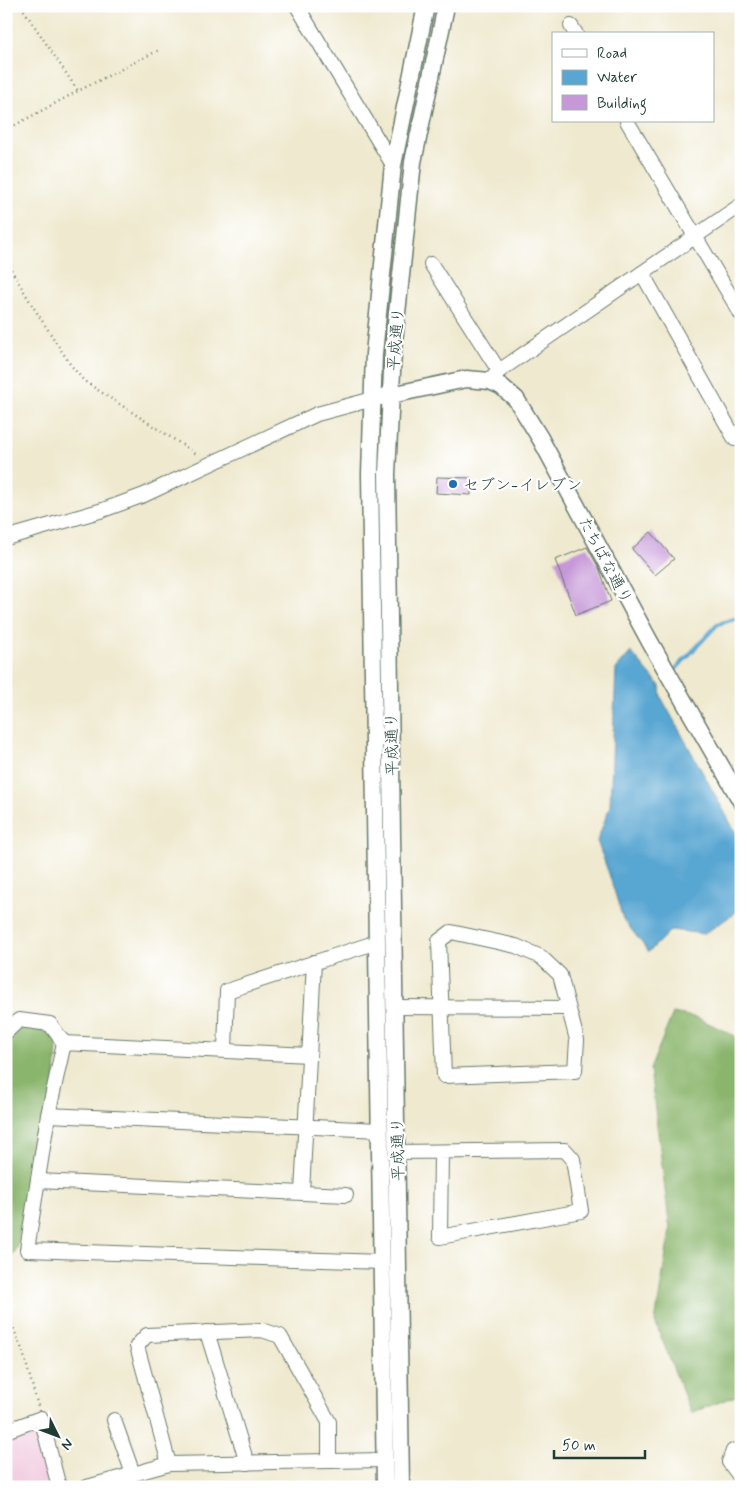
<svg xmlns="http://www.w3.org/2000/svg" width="747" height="1493" font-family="Mynerve,'Klee One',sans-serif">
<rect width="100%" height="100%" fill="#fff"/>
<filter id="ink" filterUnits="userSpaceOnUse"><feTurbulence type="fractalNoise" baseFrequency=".02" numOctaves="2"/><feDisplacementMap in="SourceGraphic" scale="10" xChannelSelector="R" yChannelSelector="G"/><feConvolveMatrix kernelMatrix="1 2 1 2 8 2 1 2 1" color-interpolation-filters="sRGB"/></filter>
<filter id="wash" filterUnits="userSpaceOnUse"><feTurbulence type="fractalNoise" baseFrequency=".0096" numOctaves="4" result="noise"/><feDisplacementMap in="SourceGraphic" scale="20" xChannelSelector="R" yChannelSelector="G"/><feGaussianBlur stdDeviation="1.12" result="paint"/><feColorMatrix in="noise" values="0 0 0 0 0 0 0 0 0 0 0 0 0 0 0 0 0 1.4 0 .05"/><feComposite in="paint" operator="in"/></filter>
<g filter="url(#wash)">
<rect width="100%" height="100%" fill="#efe9cf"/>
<!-- built -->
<polygon fill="#f2cfe2" points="37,1427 56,1487 6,1487 6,1439"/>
<!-- forest -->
<g fill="#8ab56c" stroke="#547950">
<polygon points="673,1013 698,1018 741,1039 741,1394 691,1413 655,1322 670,1230 650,1069"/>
<polygon points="6,1021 58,1035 54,1089 35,1138 17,1248 8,1263 6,1263"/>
</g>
<!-- water -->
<polygon fill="#59a6d2" stroke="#3c7283" points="631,652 660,686 661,697 741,842 741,909 704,934 671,930 649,952 623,919 609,874 597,841 610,806 616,669"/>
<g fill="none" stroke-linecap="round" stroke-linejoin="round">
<!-- stream -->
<polyline stroke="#59a6d2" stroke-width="4" points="673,672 718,624 741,617"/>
</g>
<g id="blocks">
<!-- building -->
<g fill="#c698d8">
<polygon points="437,477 471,478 471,495 436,493"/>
<polygon points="651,532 674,559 655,575 632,549"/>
<polygon points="587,547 599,568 611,601 576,615 555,560"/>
</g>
</g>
</g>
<g filter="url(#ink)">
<use href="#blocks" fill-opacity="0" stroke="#68796a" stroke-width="1"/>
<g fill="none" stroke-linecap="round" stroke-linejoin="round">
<!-- minor casing -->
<g stroke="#68796a" stroke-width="16">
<g id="minor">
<polyline points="297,6 393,165"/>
<polyline points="571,26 576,34"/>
<polyline points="627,121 741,314"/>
<polyline points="431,264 499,371"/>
<polyline points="642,273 735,439 741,439"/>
<polyline points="490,381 499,371 741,205"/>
<polyline points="6,538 103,510 144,495 317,414 373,399"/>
<polygon points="451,932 516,946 541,957 560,975 577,1040 575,1071 444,1076 439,941"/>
<polyline points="395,1007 567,1008"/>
<polyline points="6,1032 19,1020 50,1024 64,1043"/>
<polyline points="225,1050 227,991 377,942"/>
<polyline points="309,1055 64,1043 48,1115 27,1250 382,1262"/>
<polyline points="48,1115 380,1130"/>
<polyline points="397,1152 565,1150 573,1159 581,1211 440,1237 441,1152"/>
<polyline points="38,1181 346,1195"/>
<polyline points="302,1193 314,962"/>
<polyline points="207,1332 247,1463"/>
<polyline points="114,1420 133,1474"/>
<polyline points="6,1431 41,1418 59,1487"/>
<polyline points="741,1448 733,1451 729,1462 741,1478"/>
<polyline points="169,1464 137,1346 147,1335 262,1330 280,1336 329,1422 329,1461"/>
<polyline points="87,1487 169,1464 384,1460"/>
</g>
</g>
<!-- tertiary casing -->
<g stroke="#68796a" stroke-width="19">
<g id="tertiary">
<polyline points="382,397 466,379 490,381 501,386 516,399 540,438 650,642 741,801"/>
<polyline points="385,1487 370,474 374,354 393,165 426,6"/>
<polyline points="401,1487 387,474 393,351 413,162 446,6"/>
</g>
</g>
<!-- path -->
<g stroke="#68796a" stroke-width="2.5" stroke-dasharray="1 4" stroke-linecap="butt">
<polyline points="21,6 78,91"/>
<polyline points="6,130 78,91 159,50"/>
<polyline points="6,261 32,305 70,364 84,381 198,455"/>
<polyline points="6,1310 23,1352 38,1406"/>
</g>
<!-- minor -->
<use href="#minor" stroke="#fff" stroke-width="14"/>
<!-- tertiary -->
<use href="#tertiary" stroke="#fff" stroke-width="16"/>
</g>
</g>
<!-- markers -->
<circle fill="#1f6fb2" stroke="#fff" stroke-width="2" cx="453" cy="484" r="5"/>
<g text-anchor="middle" stroke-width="4.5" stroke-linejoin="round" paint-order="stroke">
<!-- street labels -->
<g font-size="16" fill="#1f3d34" stroke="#fff">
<text transform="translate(395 339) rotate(-85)" y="6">平成通り</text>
<text transform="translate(606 560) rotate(62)" y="6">たちばな通り</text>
<text transform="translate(391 744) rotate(-91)" y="6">平成通り</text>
<text transform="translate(397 1149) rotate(-91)" y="6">平成通り</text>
</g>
<!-- poi labels -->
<g font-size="16" fill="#1f3d34" stroke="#fff" text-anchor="start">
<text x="463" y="490">セブン-イレブン</text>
</g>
</g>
<!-- margin -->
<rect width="747" height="1493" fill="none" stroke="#fff" stroke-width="25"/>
<!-- legend -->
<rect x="552" y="32" width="162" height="90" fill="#ffffff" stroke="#a5b1ae"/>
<rect x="562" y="49" width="25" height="8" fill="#ffffff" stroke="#a5b1ae"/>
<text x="597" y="58" font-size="15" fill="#1f3d34">Road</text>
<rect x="562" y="70" width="25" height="15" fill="#59a6d2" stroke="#a5b1ae"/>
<text x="597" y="82" font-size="15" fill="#1f3d34">Water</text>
<rect x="562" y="95" width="25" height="15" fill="#c698d8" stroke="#a5b1ae"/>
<text x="597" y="108" font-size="15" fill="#1f3d34">Building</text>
<!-- north arrow -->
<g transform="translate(58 1436) rotate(132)" stroke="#ffffff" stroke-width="4" paint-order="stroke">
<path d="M0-4L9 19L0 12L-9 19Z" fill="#1f3d34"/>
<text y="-8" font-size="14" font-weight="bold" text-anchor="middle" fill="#1f3d34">N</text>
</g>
<!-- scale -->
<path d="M554 1450v8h91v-8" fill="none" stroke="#1f3d34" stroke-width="2.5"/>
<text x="562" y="1450" font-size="15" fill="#1f3d34" stroke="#ffffff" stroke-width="4" paint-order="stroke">50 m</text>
</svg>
